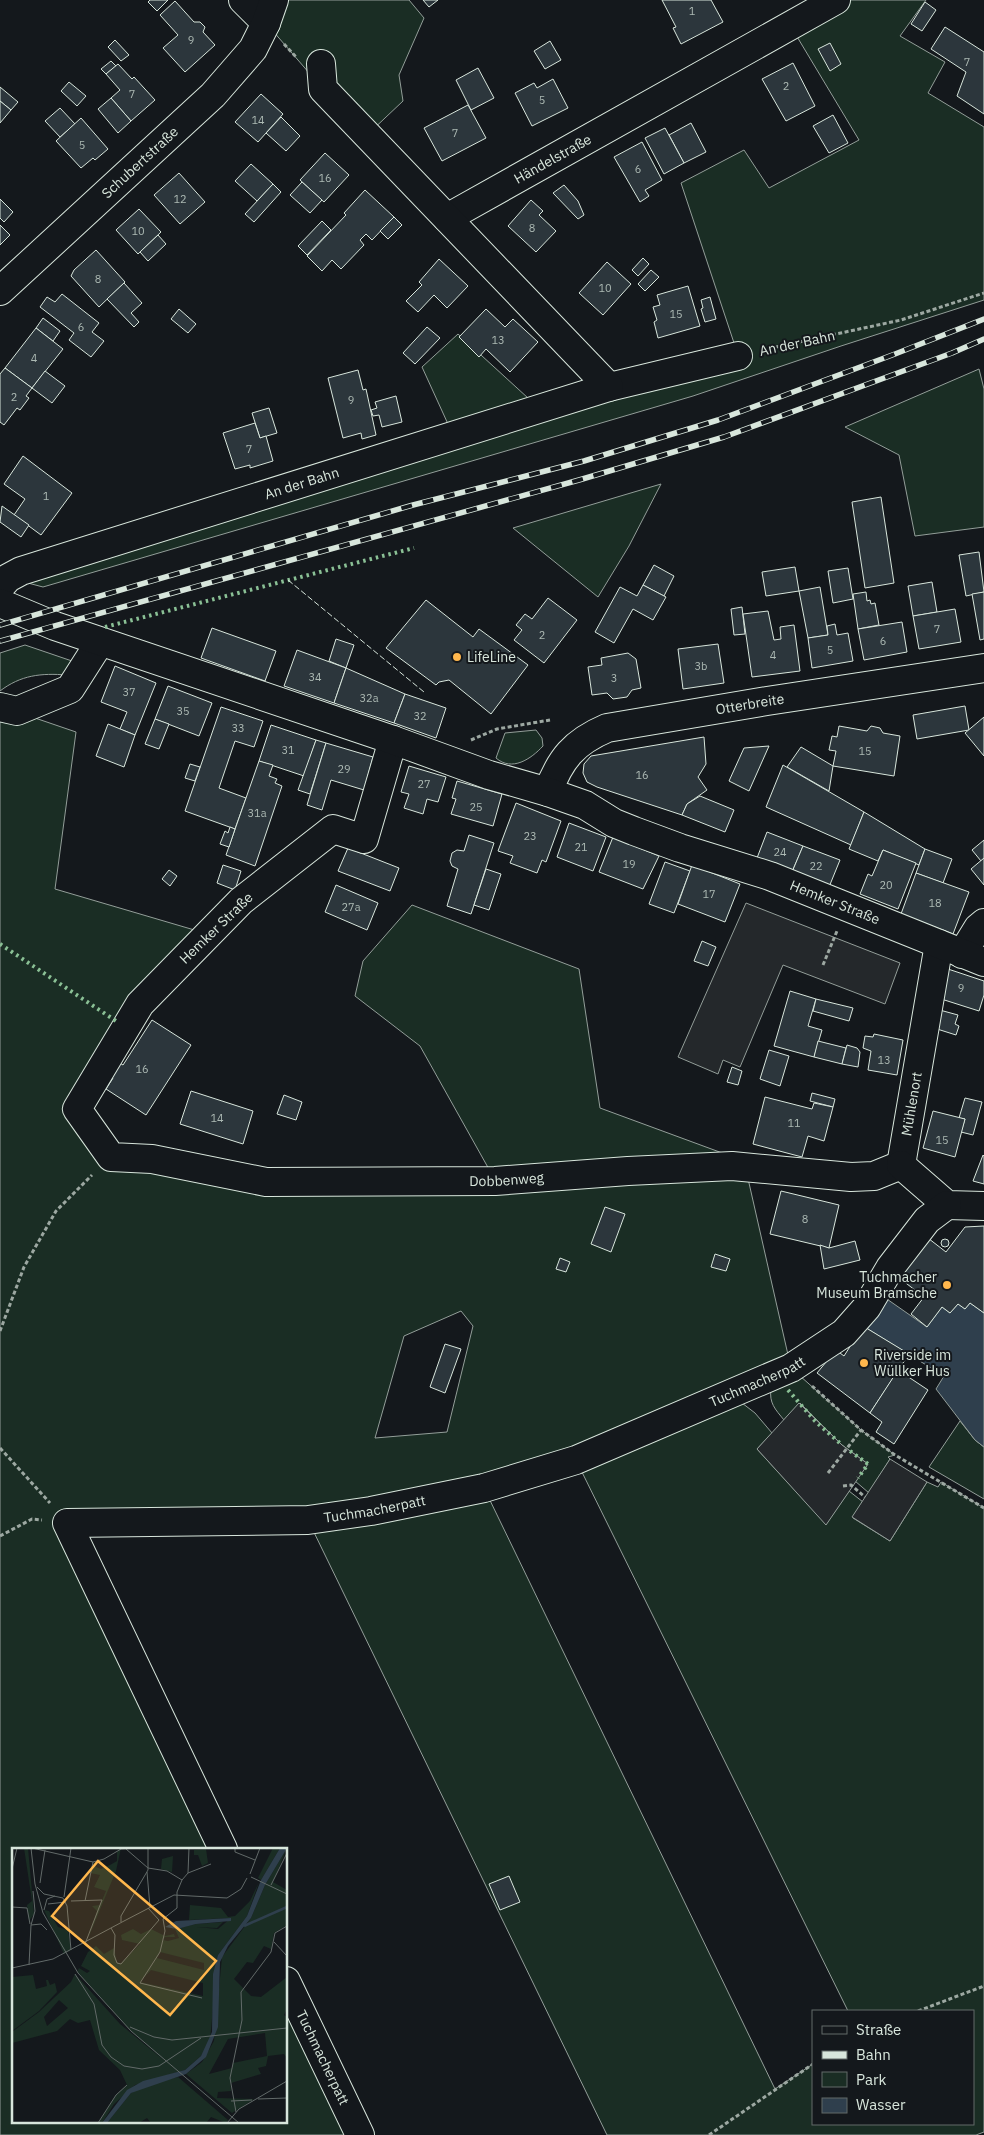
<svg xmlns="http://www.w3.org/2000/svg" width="984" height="2135" font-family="'IBM Plex Sans',sans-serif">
<rect width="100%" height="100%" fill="#14181c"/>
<!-- green -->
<g fill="#1a2d24" stroke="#939e99" fill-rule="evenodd">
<polygon points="243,0 409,0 424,18 399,75 403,101 367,135 323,89 266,23"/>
<polygon points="836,0 926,0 900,36 945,62 928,93 984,127 984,300 841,346 693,396 43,587 9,578 453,435 422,367 458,334 540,409 738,355 681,183 744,150 769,188 859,140 790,25"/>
<polygon points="979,369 984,389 984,527 915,536 899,455 845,427"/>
<polygon points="661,484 629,546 598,597 513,528"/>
<path d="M25,645l47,16 -5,14c-26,-2 -46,0 -67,16v-38z"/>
<path d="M0,718h35l41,14 -21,157 153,45 -131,175 34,48 155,25 229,-2 -75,-134 -65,-50 8,-35 49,-56 167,64 21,139 144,53 47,207 70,62 34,25 -7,2 2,2 -21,34 -14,-12 13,-17 -26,-19 -42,-42 -16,17c-9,-11 -15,-17 -13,-31l-29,14 13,10 17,20 -15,16 69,75 23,-33 14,11 -10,16 37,23 37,-59 11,5 3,-5 43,26v624l-8,3h-369l-299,-615 -241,3 156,326h-209v272h272v-140l74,154h-360zM461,1311l12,15 -26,106 -72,6 29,-102zM576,1460l272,551h125v113h-160v-60l-38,25 -291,-601z"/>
<path d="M536,730l6,8 1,8c-12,13 -31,26 -47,12l9,-25z"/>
<polygon points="960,1421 975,1440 984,1447 984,1499 929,1467"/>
</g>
<!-- parking -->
<g fill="#24282b" stroke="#939e99">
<polygon points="746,903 900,963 885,1004 783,965 740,1067 723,1060 718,1074 678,1057"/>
<polygon points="799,1403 842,1445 868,1464 826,1525 757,1449"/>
<polygon points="890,1459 927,1482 890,1541 852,1517"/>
</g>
<!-- water -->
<polygon fill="#2f3f4d" stroke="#939e99" points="884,1297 927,1327 942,1307 950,1313 958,1304 965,1309 970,1303 984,1313 984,1447 975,1440 936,1389 944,1376 863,1326"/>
<!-- building -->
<g fill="#2c363c" stroke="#d8e6dc">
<polygon points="150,0 168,0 157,11 148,2"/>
<polygon points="423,0 438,0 429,7"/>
<polygon points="662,0 711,0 723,22 681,44 673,28 676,27"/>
<polygon points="175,1 194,22 200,22 205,27 203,32 215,45 185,72 163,48 178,35 160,15"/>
<polygon points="925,2 936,10 922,31 911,24"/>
<polygon points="945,27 984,52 984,114 957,96 966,72 931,49"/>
<polygon points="115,40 129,55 121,61 108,47"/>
<polygon points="550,41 561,60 545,69 534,51"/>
<polygon points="830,43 841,64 830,71 818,49"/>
<polygon points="111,61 116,66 106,74 101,69"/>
<polygon points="793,63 815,106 786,121 762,79"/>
<polygon points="118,64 132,79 134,77 155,100 131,121 111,98 120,90 106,74"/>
<polygon points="478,68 494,98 471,110 456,80"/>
<polygon points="553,79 568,108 532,126 515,93 534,83 537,88"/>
<polygon points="69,82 86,96 77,106 61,91"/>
<polygon points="0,87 18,102 11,110 0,101"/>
<polygon points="261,94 283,114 258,142 235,122"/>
<polygon points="111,98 131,121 118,133 98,109"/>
<polygon points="0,101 11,110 0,123"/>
<polygon points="468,105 486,138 442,161 424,128"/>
<polygon points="60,108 75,124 60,137 45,121"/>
<polygon points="833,115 848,143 829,153 813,126"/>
<polygon points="281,117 300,136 286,151 266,133"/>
<polygon points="81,118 108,149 95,160 93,158 81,168 56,141"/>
<polygon points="691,123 706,152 684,163 669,135"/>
<polygon points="665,128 684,163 664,174 645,138"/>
<polygon points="642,142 662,180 645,190 649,196 640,202 614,157"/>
<polygon points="325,153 349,175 324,202 300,180"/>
<polygon points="251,164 273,184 257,201 235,181"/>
<polygon points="179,173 205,202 180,224 154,195"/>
<polygon points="302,182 322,200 310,213 290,195"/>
<polygon points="273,184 281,192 254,222 245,214"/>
<polygon points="564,185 578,201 584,215 578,219 553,193"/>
<polygon points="365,190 394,217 372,240 366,234 360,240 364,245 341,269 332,260 322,271 307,256 346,215 344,213"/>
<polygon points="0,199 13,212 4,222 0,218"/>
<polygon points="531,200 543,211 539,215 556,231 536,252 508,226"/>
<polygon points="139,209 161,232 138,254 116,230"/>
<polygon points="394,217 402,225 388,239 380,231"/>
<polygon points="322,221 331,230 307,255 298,246"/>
<polygon points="0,225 10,235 0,245"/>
<polygon points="158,235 166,244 148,261 140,252"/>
<polygon points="96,250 125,282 99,307 71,276 74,270"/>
<polygon points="643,258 649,264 638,276 632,270"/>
<polygon points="439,259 468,286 447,308 434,295 418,312 406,301 422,285 419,282"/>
<polygon points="607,262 631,284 603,315 579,293"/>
<polygon points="651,270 659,277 645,291 638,284"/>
<polygon points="124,283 142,303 131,313 139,322 134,327 107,299"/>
<polygon points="688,286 700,326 658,338 654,322 657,320 653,307 660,305 657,295"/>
<polygon points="62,294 99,323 92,332 104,341 91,357 69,340 74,333 40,307 47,297 55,302"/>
<polygon points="710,297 716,319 705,322 701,309 703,308 701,300"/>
<polygon points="179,309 196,324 188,333 171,319"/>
<polygon points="486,309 505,327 513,319 538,342 510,372 486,349 479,357 459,337"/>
<polygon points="43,318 60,331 53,341 36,328"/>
<polygon points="427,327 440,338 415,364 403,353"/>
<polygon points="36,328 63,349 32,388 5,368"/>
<polygon points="5,368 32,388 26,396 29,398 20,410 17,408 4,425 0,422 0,374"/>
<polygon points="358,370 363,390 366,389 376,435 362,439 361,433 343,438 328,378"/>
<polygon points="45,371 65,386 52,403 32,388"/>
<polygon points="396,396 402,422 382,427 379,415 373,416 371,410 377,408 375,402"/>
<polygon points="269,408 277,433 260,438 252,413"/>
<polygon points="255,423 260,438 266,436 273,461 250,468 250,465 235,469 223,433"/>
<polygon points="23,456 72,493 41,535 14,515 25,499 4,484"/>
<polygon points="881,497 894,583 865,588 852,502"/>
<polygon points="2,506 29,525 21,537 0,522"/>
<polygon points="979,552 984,592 966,596 959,555"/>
<polygon points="654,565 674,576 664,596 643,585"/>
<polygon points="795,567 799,591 766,596 762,572"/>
<polygon points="848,568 853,599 833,603 828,571"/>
<polygon points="932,582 937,612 913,616 908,586"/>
<polygon points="643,585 666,597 653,620 633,609 614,643 595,632 620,587 637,596"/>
<polygon points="820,587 828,635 808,638 799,591"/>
<polygon points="866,592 867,601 870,600 871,604 875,603 879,625 858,629 853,594"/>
<polygon points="984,592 984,639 980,640 972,594"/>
<polygon points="548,598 577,620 544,663 514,640 522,630 516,625 525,614 532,619"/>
<polygon points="426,600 473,637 479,629 528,665 491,714 449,680 439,682 436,685 386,648"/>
<polygon points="742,607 745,634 734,635 731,609"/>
<polygon points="955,609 961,642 919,649 913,616"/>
<polygon points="768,611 774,640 781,639 780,627 794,625 800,671 752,677 743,614"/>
<polygon points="902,622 907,652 864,660 858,629"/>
<polygon points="835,624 837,635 848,633 853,661 812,668 808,638 828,635 827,626"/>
<polygon points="212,628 276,651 265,681 201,658"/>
<polygon points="336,639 354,645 346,668 329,661"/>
<polygon points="718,644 724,683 683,689 678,649"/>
<polygon points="297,650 346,668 334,703 284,686"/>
<polygon points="628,653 636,659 641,688 632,690 627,697 613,699 607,693 592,695 588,667 602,665 601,658"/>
<polygon points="115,666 156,683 135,735 120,729 127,712 101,702"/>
<polygon points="346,668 405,694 394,723 334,703"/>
<polygon points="168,686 212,703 199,736 155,719"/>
<polygon points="405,694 446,708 436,738 394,723"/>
<polygon points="965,706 969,730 917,739 913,715"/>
<polygon points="221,707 263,721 254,747 235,741 219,788 246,798 235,829 185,811"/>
<polygon points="984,717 984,756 965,733"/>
<polygon points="155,719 169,724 159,749 145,744"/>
<polygon points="108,724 135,735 124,767 96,756"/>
<polygon points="271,725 316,740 304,776 259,761"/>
<polygon points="839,726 867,731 871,726 880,728 883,733 900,736 894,776 833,766 836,751 829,750 832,736 837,737"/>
<polygon points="704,737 706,764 698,777 707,790 687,804 682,815 597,787 587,782 583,773 584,764 591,756"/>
<polygon points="316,740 326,743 310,794 298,790"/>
<polygon points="326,743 373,757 364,790 331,780 322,810 307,805"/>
<polygon points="769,746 749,791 729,781 744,748"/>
<polygon points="801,747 833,766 829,791 787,767"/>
<polygon points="259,761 273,765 269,776 277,779 275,783 282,786 255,866 226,855"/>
<polygon points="190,764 200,767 195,781 185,778"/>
<polygon points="783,765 864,812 851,845 766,807"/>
<polygon points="409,766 446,777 438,802 427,799 423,814 404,808 409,794 401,792"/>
<polygon points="457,781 502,794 493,826 451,814 456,799 452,798"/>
<polygon points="700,796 734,810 725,832 682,815 687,804"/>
<polygon points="516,803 561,821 546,862 542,860 537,873 510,863 513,856 498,851"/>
<polygon points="864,812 925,849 919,865 883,850 878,861 849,849"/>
<polygon points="569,823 606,837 593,871 557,857"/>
<polygon points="230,827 235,829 229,847 220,844 225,831 228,833"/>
<polygon points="767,832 803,846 792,872 757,858"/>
<polygon points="469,835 494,843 471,914 447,906 458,869 452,866 450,861 452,853 457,850 464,851"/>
<polygon points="613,837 659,856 643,889 599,872"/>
<polygon points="984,840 984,858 981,861 972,850"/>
<polygon points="803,846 840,860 829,887 792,872"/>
<polygon points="348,848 399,868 390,891 338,871"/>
<polygon points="925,849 952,859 943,883 916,873"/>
<polygon points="883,850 916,863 898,909 860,894 868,874 872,876"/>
<polygon points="984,858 984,885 971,869"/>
<polygon points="665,862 690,871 674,913 649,904"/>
<polygon points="223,865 241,871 235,890 217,883"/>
<polygon points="692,865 740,884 725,922 678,904"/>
<polygon points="486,869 501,874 489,910 474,905"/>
<polygon points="169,870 177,876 170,886 162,879"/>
<polygon points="916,873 969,892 953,934 901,914"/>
<polygon points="336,885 378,903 367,930 325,912"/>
<polygon points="702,941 716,947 708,966 694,961"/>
<polygon points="945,968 984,981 984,995 979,1011 935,997"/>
<polygon points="790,991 816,999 808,1026 822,1030 814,1057 774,1046"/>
<polygon points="816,999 853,1008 849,1021 813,1011"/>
<polygon points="936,1009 958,1015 955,1024 959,1026 956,1035 934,1028"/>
<polygon points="152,1020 191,1045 146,1115 106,1089 113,1078 106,1074 115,1060 123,1065"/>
<polygon points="874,1034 903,1040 897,1075 868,1070 871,1051 863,1048 865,1036 873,1037"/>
<polygon points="818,1041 846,1048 842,1064 814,1057"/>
<polygon points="847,1045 857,1048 860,1052 858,1067 842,1064"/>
<polygon points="769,1050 789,1056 780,1086 760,1079"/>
<polygon points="732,1067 742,1071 738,1085 727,1082"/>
<polygon points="191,1091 253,1111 243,1144 180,1124"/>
<polygon points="812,1093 835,1099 833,1107 810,1101"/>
<polygon points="284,1095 302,1102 296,1120 277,1114"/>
<polygon points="765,1097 812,1109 814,1103 833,1107 824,1141 808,1136 802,1157 753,1144"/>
<polygon points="965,1098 982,1102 973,1135 961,1132 965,1119 959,1118"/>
<polygon points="933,1111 965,1119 955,1157 923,1148"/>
<polygon points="983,1155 984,1156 984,1184 973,1181"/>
<polygon points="781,1191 839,1205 829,1248 770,1234"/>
<polygon points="605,1207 625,1214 611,1252 591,1244"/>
<polygon points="984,1226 984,1313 970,1303 965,1309 958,1304 950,1313 942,1307 927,1327 911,1314 924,1297 894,1274 924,1235 946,1252 965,1227"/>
<circle cx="945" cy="1243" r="4"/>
<polygon points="855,1241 860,1260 824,1269 820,1245 829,1248"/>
<polygon points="715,1254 730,1259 726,1271 711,1267"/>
<polygon points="560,1258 570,1262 566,1272 556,1269"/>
<polygon points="863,1326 909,1354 870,1413 817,1373 836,1350 844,1356"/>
<polygon points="445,1344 461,1349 445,1393 430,1387"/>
<polygon points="898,1370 928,1390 894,1444 876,1432 882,1422 870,1413"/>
<polygon points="509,1876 520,1902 500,1910 489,1884"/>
</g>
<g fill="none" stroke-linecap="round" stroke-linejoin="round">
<!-- minor casing -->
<g stroke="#d8e6dc" stroke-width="30">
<g id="minor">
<polyline points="243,0 266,23"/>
<path id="s1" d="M447,218l389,-218"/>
<polyline points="609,387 738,356"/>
<path id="s2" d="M0,587l8,-9 13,-7 588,-184 -286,-298 -2,-25"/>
<polyline points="0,707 17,711 70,689 100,642"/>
<path id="s3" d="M393,740l-29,99 -31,-10 -92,72 -101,103 -63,105 34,48 41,2 114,23 229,-1 133,-10 104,-5 119,11 23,-1 27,-11"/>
<path id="s4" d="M548,792c12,-33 26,-50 59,-64l160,-27 217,-33"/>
<polyline points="962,954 978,928 984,923"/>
<path id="s5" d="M901,1165l38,-221"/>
<polyline points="901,1165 947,1205 984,1206"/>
<path id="s6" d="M223,1849l-156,-326 241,-3 63,-9 113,-23 92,-28 215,-92 53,-35 23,-26 23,-39 37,-48 20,-15"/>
<path id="s7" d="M286,1981l74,154"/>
</g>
</g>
<!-- major casing -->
<g stroke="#d8e6dc" stroke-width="30">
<g id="major">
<path id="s8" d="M0,291l213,-196 40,-46 13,-26 8,-23"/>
<path id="s9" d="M0,603l55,23 338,114 96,35 59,17 37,13 29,18 20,8 46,17 90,28 214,86"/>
</g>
</g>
<!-- path -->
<g stroke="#9da8a2" stroke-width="3" stroke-dasharray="4 2.5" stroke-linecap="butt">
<polyline points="284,44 297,58"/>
<polyline points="762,350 901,320 984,293"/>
<polyline points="471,740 497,729 550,720"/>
<polyline points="823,965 837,931"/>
<polyline points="0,1331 24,1267 56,1211 92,1175"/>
<polyline points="812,1386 861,1430 895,1455 984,1508"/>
<polyline points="0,1448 50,1503"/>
<polyline points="828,1473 861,1430"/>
<polyline points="843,1486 851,1485 865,1497"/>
<polyline points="0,1536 32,1519 42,1520"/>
<polyline points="918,2011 984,1986"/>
<polyline points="709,2135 813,2064"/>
</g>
<!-- minor -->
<use href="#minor" stroke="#14181c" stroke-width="28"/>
<!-- major -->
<use href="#major" stroke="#14181c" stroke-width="28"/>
<!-- rail casing -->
<g stroke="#d8e6dc" stroke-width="5.5">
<g id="rail">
<polyline points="0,625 413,505 584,461 718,420 895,354 984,319"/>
<polyline points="0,641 579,480 724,437 952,353 984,339"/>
</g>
</g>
<!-- rail -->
<use href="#rail" stroke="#14181c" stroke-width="4" stroke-dasharray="11" stroke-linecap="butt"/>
<!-- hedge -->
<g stroke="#8ac095" stroke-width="4" stroke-dasharray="2.5 4" stroke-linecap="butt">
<polyline points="105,627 414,548"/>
<polyline points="0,944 116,1021"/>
<polyline points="788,1390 815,1421 842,1445"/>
<polyline points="850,1451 868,1464 858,1478"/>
</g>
<!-- fence -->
<polyline stroke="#d8e6dc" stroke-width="1" stroke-dasharray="6 2.5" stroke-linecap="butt" points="288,580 424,692"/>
</g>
<!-- markers -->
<g fill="#ffb74d" stroke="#14181c" stroke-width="2">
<circle cx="457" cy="657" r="5"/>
<circle cx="947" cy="1285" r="5"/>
<circle cx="864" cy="1363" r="5"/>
</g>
<g text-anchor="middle" stroke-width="4" stroke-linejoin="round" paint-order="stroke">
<!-- number labels -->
<g font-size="11" fill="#adbab4">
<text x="692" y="15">1</text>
<text x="191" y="44">9</text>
<text x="967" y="66">7</text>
<text x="786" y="90">2</text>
<text x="132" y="98">7</text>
<text x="542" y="104">5</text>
<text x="258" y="124">14</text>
<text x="455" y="137">7</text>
<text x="82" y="149">5</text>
<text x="638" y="173">6</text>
<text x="325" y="182">16</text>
<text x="180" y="203">12</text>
<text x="532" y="232">8</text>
<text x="138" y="235">10</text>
<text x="98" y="283">8</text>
<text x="605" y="292">10</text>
<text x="676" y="318">15</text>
<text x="81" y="331">6</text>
<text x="498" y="344">13</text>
<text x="34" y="362">4</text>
<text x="14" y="401">2</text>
<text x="351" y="404">9</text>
<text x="249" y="453">7</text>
<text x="46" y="500">1</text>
<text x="937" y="633">7</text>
<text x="542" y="639">2</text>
<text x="883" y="645">6</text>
<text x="830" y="654">5</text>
<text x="773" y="659">4</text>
<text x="701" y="670">3b</text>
<text x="315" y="681">34</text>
<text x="614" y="682">3</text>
<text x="129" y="696">37</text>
<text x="369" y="702">32a</text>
<text x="183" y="715">35</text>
<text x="420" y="720">32</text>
<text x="238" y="732">33</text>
<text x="288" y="754">31</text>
<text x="865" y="755">15</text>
<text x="344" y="773">29</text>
<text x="642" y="779">16</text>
<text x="424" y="788">27</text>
<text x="476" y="811">25</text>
<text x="257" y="817">31a</text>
<text x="530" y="840">23</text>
<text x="581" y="851">21</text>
<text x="780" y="856">24</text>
<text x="629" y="868">19</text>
<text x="816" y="870">22</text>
<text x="886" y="889">20</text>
<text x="709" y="898">17</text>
<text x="935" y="907">18</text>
<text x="351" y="911">27a</text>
<text x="961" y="992">9</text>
<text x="884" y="1064">13</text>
<text x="142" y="1073">16</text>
<text x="217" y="1122">14</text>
<text x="794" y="1127">11</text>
<text x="942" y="1144">15</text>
<text x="805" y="1223">8</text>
</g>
<!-- street labels -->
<g font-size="14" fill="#d8e6dc" stroke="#14181c">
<text dy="5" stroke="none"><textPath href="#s1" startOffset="121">Händelstraße</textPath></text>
<text dy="5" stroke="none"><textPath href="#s8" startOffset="190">Schubertstraße</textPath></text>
<text transform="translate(797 343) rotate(-12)" y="5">An der Bahn</text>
<text dy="5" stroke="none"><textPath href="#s2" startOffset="321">An der Bahn</textPath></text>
<text dy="5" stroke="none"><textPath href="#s4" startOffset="235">Otterbreite</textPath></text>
<text dy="5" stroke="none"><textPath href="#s9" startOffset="888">Hemker Straße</textPath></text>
<text transform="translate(216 928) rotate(-44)" y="5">Hemker Straße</text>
<text dy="5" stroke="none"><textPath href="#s5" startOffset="62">Mühlenort</textPath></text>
<text dy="5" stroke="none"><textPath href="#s3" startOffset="976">Dobbenweg</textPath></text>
<text dy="5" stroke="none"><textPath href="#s6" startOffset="1075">Tuchmacherpatt</textPath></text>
<text dy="5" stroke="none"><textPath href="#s6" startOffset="670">Tuchmacherpatt</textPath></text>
<text dy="5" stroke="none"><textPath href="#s7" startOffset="85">Tuchmacherpatt</textPath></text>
</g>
<!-- poi labels -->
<g font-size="14" fill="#d8e6dc" stroke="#14181c" text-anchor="start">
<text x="467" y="662">LifeLine</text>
<text x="937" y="1282" text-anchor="end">Tuchmacher<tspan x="937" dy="16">Museum Bramsche</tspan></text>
<text x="874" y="1360">Riverside im<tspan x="874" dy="16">Wüllker Hus</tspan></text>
</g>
</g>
<!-- overview -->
<g transform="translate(12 1848)">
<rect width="275" height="275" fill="#14181c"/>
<path d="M12,0h4l6,66 -5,7 -2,-16 5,-4zM109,0l-5,23 -29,70 10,-30 -5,-5 8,-1 6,-14 -12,-4 6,-12 -10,-2 4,-11 2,5 5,2 9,-4 7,-4v-9zM261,0h7l-19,32 -3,-2zM275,0l-14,34 14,8v35l-13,8 -3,16 -7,-3 -11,17 -6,-1 -13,17 17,17 10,1 26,-20v32l-3,6 3,2v41l-3,-4 -16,2 -2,10 -8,2 3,6 -30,9 -1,-5 1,13 -13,1 -1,6 37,1 -22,14 -46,-39 16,-12 12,-21 8,-84 29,-39 14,-33zM253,185l2,23 -34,7 -1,5 -23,6 19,-35zM194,1l2,14 -6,3 -4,-11h-4v-5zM161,8l-1,16 -11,-3 1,-10zM247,34l-12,34 -29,39 -8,85 -9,16 -16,14 -50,15 -21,19 -12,19h-4l18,-28 11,-10 -7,-15 -21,-20 -9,-30 -12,3 -8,-4 -13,12 -45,12v-11l27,-20 32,-30 4,-8 45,50 46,38 -35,-31 -54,-59 2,-4 8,5 3,-2 -9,-5 7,-14 8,-6 8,8 10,-6 3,15h4l19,-19 -18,-4 -1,-5 12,-6 8,5 10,-5 14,7 9,-2 1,3h-10l-2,3 5,1 11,-3 -4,-9 21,-5 27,-2 -6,6 -21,-1 22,2 13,-11 -42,2 1,-15 31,3 7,9 7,-1 15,-15zM148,104l44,11v7l-47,-12zM139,122l52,13v13l-63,-14zM47,152l9,8 -21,18 -3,-9zM32,62l5,1 9,16 10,3 3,20 -7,4zM21,127l3,14 11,-3 -1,-6h2l2,5 5,-2 2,9 -18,19 -27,20v-54zM166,229l50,43 -2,3 -15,-6 -5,6h-55l-4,-5 -8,5h-32l24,-30 13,-8z" fill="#1a2d24" fill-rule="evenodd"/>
<path d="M268,0h7l-22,37 -14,33 -23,28 -8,16 -2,65 -12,30 -20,17 -55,19 -24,30h-5l25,-33 16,-9 42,-11 16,-14 11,-24 1,-58 5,-19 29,-39 14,-36zM219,70v3l-35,3 -19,5 -12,-2 11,-6z" fill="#2f3f4d"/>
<path fill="none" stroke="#2f3f4d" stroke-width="2.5" d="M232,78l43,-19"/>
<path fill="none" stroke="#626a69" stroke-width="1" d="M19,0l4,36 8,29 35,60 53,58 108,92M20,0l61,14 11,-3 17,-10 18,-1M147,0h19M223,0v4l20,8M114,1l22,19 19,3 15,9M0,21l5,-21M135,24l3,35M176,25l1,-25M238,26l10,-26M239,29l36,17M28,35l5,-33M259,37l16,-32M25,39l7,7 19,4M52,49l7,-49M51,50l4,8 4,44M59,53l31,-1 -17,44M73,53l8,-39M36,56l18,-2M0,59l15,1 3,16M136,60l11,12M32,62l3,-11 8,-3M151,71l2,12 -5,21 -20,31 62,15M151,71l14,-11v-16l5,-12 6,-7 23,-9M112,73l50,-26 53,3 14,-9 6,-11M109,74v-6l27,-46v-22M19,77l4,-14 -2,-20M19,77l10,-1 6,6M99,80l4,7 -1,20 3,8 4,1 38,-44M262,94l13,14M17,117l2,-40M0,120l41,-9 71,-38M63,126l19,30 8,41 9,12 13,9 18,3 17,-3 42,-28M118,179l24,10 18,3 115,-12M246,251l29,-1M219,253l21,-1M224,264l-6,-34 12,-58 -1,-28 30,-40 4,-19 12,-7M86,275l18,-28 11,-10M215,275l12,-14 48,-28"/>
<path fill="#ffb74d" fill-opacity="0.15" stroke="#ffb74d" stroke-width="2.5" d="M86,13l118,100 -46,54 -118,-99z"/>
<rect width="275" height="275" fill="none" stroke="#d8e6dc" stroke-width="2.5"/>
</g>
<!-- legend -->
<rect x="812" y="2010" width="162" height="115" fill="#14181c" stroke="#626a69"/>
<rect x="822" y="2026" width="25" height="8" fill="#14181c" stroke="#626a69"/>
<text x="856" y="2035" font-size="15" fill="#d8e6dc">Straße</text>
<rect x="822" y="2051" width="25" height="8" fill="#d8e6dc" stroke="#626a69"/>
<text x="856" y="2060" font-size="15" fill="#d8e6dc">Bahn</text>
<rect x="822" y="2072" width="25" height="15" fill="#1a2d24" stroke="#626a69"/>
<text x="856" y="2085" font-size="15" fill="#d8e6dc">Park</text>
<rect x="822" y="2098" width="25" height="15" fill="#2f3f4d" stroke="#626a69"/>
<text x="856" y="2110" font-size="15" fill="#d8e6dc">Wasser</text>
</svg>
